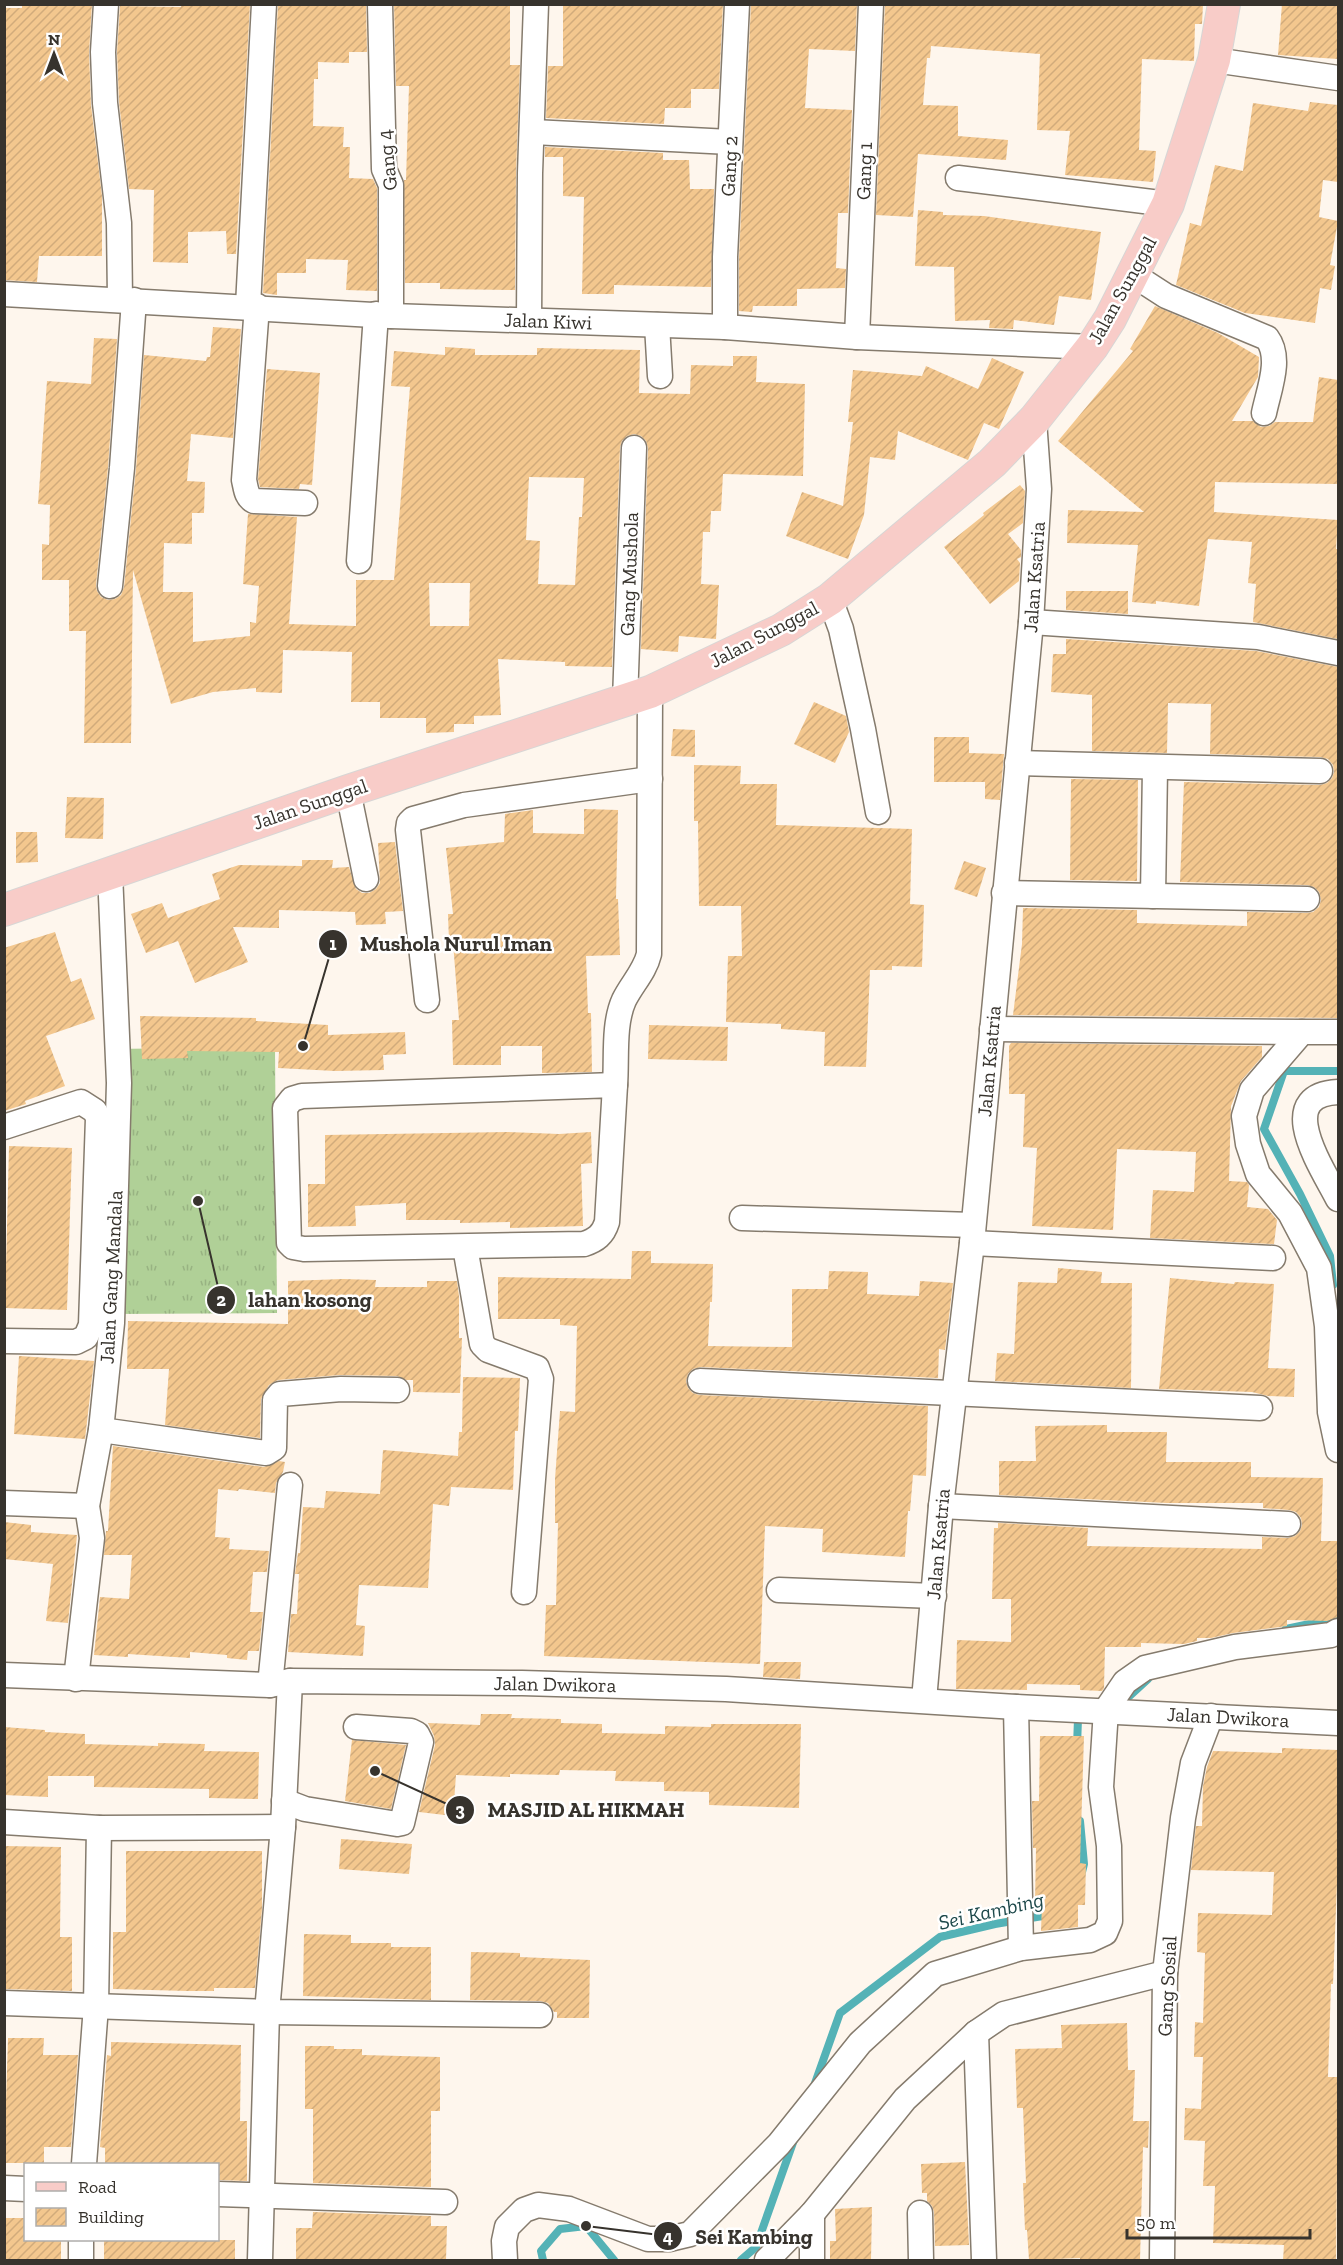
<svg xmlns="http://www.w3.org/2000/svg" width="1343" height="2265" font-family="'Zilla Slab',serif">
<defs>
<pattern id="grass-tufts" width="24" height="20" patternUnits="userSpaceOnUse" patternTransform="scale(1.5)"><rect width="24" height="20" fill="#b0d097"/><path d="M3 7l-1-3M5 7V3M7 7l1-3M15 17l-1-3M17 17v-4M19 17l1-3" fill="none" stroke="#98b382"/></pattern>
<pattern id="building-hatch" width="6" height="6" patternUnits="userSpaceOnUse" patternTransform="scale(1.5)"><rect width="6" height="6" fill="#f3c78e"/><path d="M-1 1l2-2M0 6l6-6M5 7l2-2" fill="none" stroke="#d1ab7b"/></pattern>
</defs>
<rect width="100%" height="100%" fill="#fef6ed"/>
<!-- grass -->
<polygon fill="url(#grass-tufts)" points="275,1047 277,1313 113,1314 111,1049"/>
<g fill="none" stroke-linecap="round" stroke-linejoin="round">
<!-- stream -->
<g stroke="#54b2b6" stroke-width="8">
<polyline points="1333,1285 1330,1256 1300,1194 1264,1129 1284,1071 1338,1071"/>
<polyline points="1286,1629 1338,1618"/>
<polyline points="1124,1701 1148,1679"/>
<polyline points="1077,1746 1078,1719 1083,1717"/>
<polyline points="1080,1821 1084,1864 1082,1872"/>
<polyline points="814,2086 840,2013 940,1937 995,1924 1049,1915"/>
<polyline points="543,2260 541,2251 560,2229 586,2226 614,2260"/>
<polyline points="741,2260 756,2247 795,2137"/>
</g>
</g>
<!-- building -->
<g fill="url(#building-hatch)" fill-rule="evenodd">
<polygon points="22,4 92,4 89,53 91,105 102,196 102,256 39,256 37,282 4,280 4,8 22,8"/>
<polygon points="181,4 250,4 236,254 227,254 226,231 188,232 188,263 153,262 154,190 129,189 119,102 117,52 120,6 181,7"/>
<polygon points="278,4 366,4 367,52 349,52 349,63 318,62 318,79 314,79 313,126 344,127 343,147 350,147 349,178 373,179 377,188 377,291 346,290 348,260 306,259 306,273 277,273 277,295 263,293"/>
<polygon points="394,4 510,4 510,65 520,65 516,173 515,290 440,289 440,283 405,283 404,180 406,180 409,86 396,86"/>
<polygon points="563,4 723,4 719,89 691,89 691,108 665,108 664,124 546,118 548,66 563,66"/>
<polygon points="751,4 857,4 855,51 809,49 805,108 852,110 848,213 838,213 836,268 846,269 845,288 797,289 797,306 753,306 752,312 739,311 739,257"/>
<polygon points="885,4 1203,4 1202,24 1195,24 1194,61 1142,59 1139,150 1156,151 1153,182 1065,175 1070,131 1037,130 1040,54 931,46 930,58 927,58 923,105 958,106 958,136 1008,140 1006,160 918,154 913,217 876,215"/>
<polygon points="1282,4 1338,5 1338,59 1278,55"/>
<polygon points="1310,102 1338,105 1338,182 1323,180 1319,217 1338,221 1330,265 1335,266 1331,290 1320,288 1315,323 1245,313 1176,285 1190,223 1201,226 1215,165 1243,171 1253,103 1308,111"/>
<polygon points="545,147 663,153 663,160 689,160 690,189 714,189 711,287 614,285 614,294 582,294 584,197 563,196 563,157 545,157"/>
<polygon points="918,210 943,212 943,215 984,216 1101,232 1091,300 1059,296 1054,325 1014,320 1013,329 989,328 990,320 955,321 954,267 915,266"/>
<polygon points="1155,306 1218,333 1259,357 1258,377 1232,421 1253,421 1261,427 1269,426 1275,422 1313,422 1319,377 1338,380 1338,484 1215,482 1214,512 1338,520 1336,549 1338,549 1338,639 1253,622 1256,584 1248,583 1252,542 1208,539 1199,606 1156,601 1156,604 1132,602 1138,545 1067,543 1068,510 1144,512 1058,441 1133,351 1130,349"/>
<path d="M213,327l28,2 -8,109 -42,-4 -4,47 18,1 -1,31h-12v31l-28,-1 -1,49h30v50l57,-6v-14l6,1 3,-37 -16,-2 5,-70 49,3 -8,107 67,2v-46h38l16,-193 -19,-1 3,-35 51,4v-8l30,2v6h62v-7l103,2 -1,43 51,1 1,-29 42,1v-10h24l-1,26 49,2 -2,92 -80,-2 -2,37h-10l-1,21h-7l-2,52 18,1 -3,54 -37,-3 -1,16 -37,-3 7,-201 -2,-7 -5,-5 -7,-2 -7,2 -5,5 -2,6 -8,220 -47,-1v-4l-67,-3 3,56 -27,1v8h-20v8l-28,1v-15h-46v-16h-29l1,-50 -69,-2 -1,43 -26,-1v-4l-43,4 -42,12 -38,-134 -2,173h-47l2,-112h-17v-51h-27v-36l7,1 1,-40 -12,-1 9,-123 44,3 3,-46 23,1 -9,128 -12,118 1,6 4,6 7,3 7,-1 6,-4 3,-8 12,-118 8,-114 62,6 1,-4h3zM529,477l55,1 -2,39h-3l-4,68 -37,-1 2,-43 -14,-1zM429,583h41l-1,43h-39z"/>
<polygon points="992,358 1024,372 999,429 984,423 968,460 898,431 895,460 870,457 864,515 848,559 786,536 802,492 843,506 853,422 848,422 853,370 922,376 926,366 978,389"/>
<polygon points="267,369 320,373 312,485 300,484 299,489 260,487 258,479"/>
<polygon points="1020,485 1025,491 1023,523 1008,534 1021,550 1021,557 1017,559 1020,563 1019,581 990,604 944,547 984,515 983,513"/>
<polygon points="1066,591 1128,591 1128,614 1066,610"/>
<polygon points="1066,639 1256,651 1338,667 1338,1018 1013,1015 1022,944 1023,908 1137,910 1137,923 1247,926 1247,912 1307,913 1313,912 1319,907 1321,900 1319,892 1314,887 1307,885 1180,882 1184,782 1320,785 1327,783 1332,778 1334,772 1333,765 1328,759 1320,757 1210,754 1211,704 1168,703 1167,753 1092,751 1092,695 1051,692 1053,654 1066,654"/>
<polygon points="814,702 846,716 849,732 835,763 794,744"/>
<polygon points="673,729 695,730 695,757 671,756"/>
<polygon points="934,737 969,737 969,753 1004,754 1000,800 985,799 985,782 934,782"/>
<polygon points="694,765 741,766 740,784 777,784 776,825 912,829 910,904 924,905 922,967 892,966 892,970 870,970 866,1067 824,1066 825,1032 781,1029 781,1024 726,1022 728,956 742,956 741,906 699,906 698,821 694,821"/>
<polygon points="1071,779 1138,780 1137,881 1070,880"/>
<polygon points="67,797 104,798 103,839 65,838"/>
<polygon points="584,809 618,810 616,899 618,899 620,955 586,956 588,1013 591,1013 592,1072 542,1073 542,1046 501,1046 501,1065 453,1065 452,1020 459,1020 453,942 449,942 448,914 453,914 446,848 504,842 505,814 533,810 533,833 584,834"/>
<polygon points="16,832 37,832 38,862 16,863"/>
<polygon points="395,842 403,911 385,912 386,924 356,925 355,912 279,910 279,928 233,927 248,962 195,983 178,941 146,953 131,914 162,903 168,918 220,899 212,874 239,865 302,866 302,860 333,860 332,868 349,867 356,889 362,893 369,893 376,889 380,883 378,843"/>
<polygon points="964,861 986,868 977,897 954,889"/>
<polygon points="55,932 71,982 81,978 95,1019 46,1036 65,1086 25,1101 26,1104 4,1111 4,948"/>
<polygon points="140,1016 256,1018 256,1021 328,1025 328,1035 405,1032 406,1054 383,1055 384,1070 335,1071 278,1068 279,1052 187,1051 188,1058 142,1059"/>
<polygon points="649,1025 728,1027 727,1061 648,1059"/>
<polygon points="1011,1043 1262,1046 1262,1057 1241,1081 1231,1106 1229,1181 1247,1182 1249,1185 1247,1207 1268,1209 1277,1220 1274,1244 1150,1238 1153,1190 1194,1192 1196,1152 1117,1149 1113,1230 1032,1226 1037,1148 1023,1147 1025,1094 1009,1094 1009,1046"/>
<polygon points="507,1132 559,1134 591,1132 592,1163 581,1164 583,1226 510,1228 510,1222 460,1223 460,1220 406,1220 406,1203 355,1206 356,1226 308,1227 308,1184 325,1184 325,1135"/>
<polygon points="9,1146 72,1148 67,1310 5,1308"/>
<polygon points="632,1251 651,1251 651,1263 713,1264 712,1302 710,1302 708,1346 792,1347 792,1289 828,1289 829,1271 868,1272 867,1294 919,1296 920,1281 953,1283 945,1350 939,1349 938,1378 701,1367 693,1369 688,1374 686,1381 688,1388 693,1393 699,1395 928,1406 926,1476 913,1475 910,1511 908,1511 905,1557 822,1552 823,1529 765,1526 760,1664 544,1656 546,1605 556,1605 558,1523 555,1523 555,1479 560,1411 575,1412 577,1326 560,1325 560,1319 498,1319 498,1277 631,1279"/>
<polygon points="1058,1268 1102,1272 1101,1283 1132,1283 1131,1388 995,1381 997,1353 1014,1354 1018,1282 1057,1283"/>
<polygon points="1170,1278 1234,1284 1235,1282 1274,1284 1268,1368 1295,1369 1294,1397 1268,1396 1252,1392 1159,1389"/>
<polygon points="343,1279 376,1280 375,1287 427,1287 427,1281 457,1281 459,1296 459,1338 462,1338 460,1393 413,1392 413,1380 406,1380 397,1376 340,1375 278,1380 269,1385 261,1399 260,1438 165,1425 169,1369 127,1369 128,1321 288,1324 288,1281"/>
<polygon points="19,1356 94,1361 85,1439 14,1434"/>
<polygon points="463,1377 520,1378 518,1431 515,1431 513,1490 451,1487 449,1506 433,1504 428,1588 359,1585 356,1625 365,1626 363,1656 288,1652 291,1614 297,1614 299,1574 295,1574 298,1553 300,1553 303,1507 324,1508 326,1491 380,1494 383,1450 458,1456 459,1432 462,1432"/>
<polygon points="1107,1425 1107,1432 1167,1432 1166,1462 1251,1462 1251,1477 1323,1478 1321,1541 1338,1541 1338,1617 1327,1621 1287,1620 1287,1626 1233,1633 1211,1638 1197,1638 1197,1641 1184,1644 1141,1643 1141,1647 1105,1647 1104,1688 1102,1691 1080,1690 1080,1685 1027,1684 1027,1690 956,1689 957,1640 1011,1642 1011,1599 992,1599 994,1528 998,1528 998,1523 1088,1528 1087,1546 1262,1549 1262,1537 1288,1538 1295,1536 1300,1531 1302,1525 1301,1518 1296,1512 1289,1510 1263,1508 1263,1503 1167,1503 999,1495 999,1461 1036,1461 1035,1426"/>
<polygon points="113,1446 264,1467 279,1461 285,1462 283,1472 276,1483 275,1493 239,1489 238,1491 218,1489 215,1537 230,1538 229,1549 269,1551 267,1572 253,1572 250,1612 263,1612 259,1651 248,1651 247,1660 227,1658 227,1655 190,1652 190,1658 128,1654 128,1657 94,1655 100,1597 129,1599 132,1555 104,1555 106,1531 108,1531"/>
<polygon points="4,1522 31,1525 31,1532 77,1535 68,1623 46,1621 53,1564 4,1559"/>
<polygon points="764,1662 801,1662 800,1679 763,1677"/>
<polygon points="481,1714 512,1714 511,1718 561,1719 561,1723 602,1724 602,1733 665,1734 665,1726 711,1727 711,1724 801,1724 799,1808 709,1805 709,1792 664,1791 664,1782 615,1781 616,1771 560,1770 559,1775 510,1774 510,1777 456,1775 453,1816 419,1812 435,1745 434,1736 428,1723 480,1725"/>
<polygon points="4,1727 45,1730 45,1732 85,1734 85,1744 158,1746 158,1743 205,1744 204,1751 259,1752 258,1799 209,1798 209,1789 94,1787 94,1776 48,1776 48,1797 4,1795"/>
<polygon points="1040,1736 1084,1736 1080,1863 1086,1864 1085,1905 1078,1905 1078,1927 1041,1931 1042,1903 1035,1903 1036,1848 1033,1848 1032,1801 1039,1801"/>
<polygon points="352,1740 406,1745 391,1809 345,1801"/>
<polygon points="1282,1748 1338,1750 1338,1883 1337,1883 1333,1984 1331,1984 1328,2077 1338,2077 1336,2260 1283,2260 1284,2245 1213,2243 1215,2186 1203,2186 1205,2141 1184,2140 1185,2108 1201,2109 1203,2057 1194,2057 1195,2022 1203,2023 1205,1953 1197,1952 1198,1913 1272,1915 1274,1872 1191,1870 1196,1826 1202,1826 1203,1786 1207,1767 1213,1751 1282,1753"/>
<polygon points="341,1839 412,1844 409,1874 339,1869"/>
<polygon points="4,1846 61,1847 60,1937 72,1937 72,1991 4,1989"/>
<polygon points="126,1851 262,1851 262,1909 255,1988 214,1988 214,1991 188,1991 113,1989 113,1932 126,1932"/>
<polygon points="304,1934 351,1935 351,1943 391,1943 391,1947 431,1947 431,2000 303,1996"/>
<polygon points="471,1952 520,1953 520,1957 590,1960 589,2018 557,2018 557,2012 554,2012 548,2003 540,2001 470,2000"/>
<polygon points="1127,2023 1128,2070 1135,2070 1133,2121 1149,2121 1148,2148 1143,2147 1140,2260 1080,2260 1080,2258 1029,2260 1027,2230 1025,2230 1023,2183 1026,2183 1023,2108 1017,2108 1015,2049 1062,2048 1061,2025"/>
<polygon points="8,2038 44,2038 43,2055 78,2055 71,2147 44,2147 44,2163 4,2163"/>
<polygon points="111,2042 241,2045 240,2121 247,2121 247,2181 218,2180 218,2164 105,2164 105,2148 100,2147 107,2055 111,2056"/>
<polygon points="305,2046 334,2046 334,2049 362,2049 362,2055 440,2057 440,2111 431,2111 431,2187 313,2183 313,2109 305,2109"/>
<polygon points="965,2162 969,2245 935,2246 934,2212 932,2206 927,2201 927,2193 922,2193 921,2164"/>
<polygon points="872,2207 871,2260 830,2260 830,2241 836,2241 835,2209"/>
<polygon points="313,2212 431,2216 431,2226 447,2226 446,2260 296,2260 296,2228 312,2228"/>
<polygon points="4,2218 26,2218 26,2240 61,2240 61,2260 4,2260"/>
<rect x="104" y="2240" width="131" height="20"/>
</g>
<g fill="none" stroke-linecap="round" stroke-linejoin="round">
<!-- minor casing -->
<g stroke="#857b6d" stroke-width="27">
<g id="minor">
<polyline points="106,4 103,52 105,103 119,223 120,299"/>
<polyline points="380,4 384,169 391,185 391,316"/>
<polyline points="1214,60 1338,78"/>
<polyline points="533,132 730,142"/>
<polyline points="958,178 1168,204"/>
<path d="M1132,274l34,22 101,42c15,20 2,51 -3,75"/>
<polyline points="4,294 391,316 725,327 857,337 1092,347"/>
<polyline points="248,306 264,4"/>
<path d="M257,306l-13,174c2,8 2,17 10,21l51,2"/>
<polyline points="529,320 530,173 536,4"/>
<polyline points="657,325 660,376"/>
<polyline points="725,327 725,257 737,4"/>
<polyline points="857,337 871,4"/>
<polyline points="359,561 376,314"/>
<polyline points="110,586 122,468 134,300"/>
<polyline points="830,599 841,629 863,729 878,812"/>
<polyline points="1031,622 1258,637 1338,653"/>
<polyline points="625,701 634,448"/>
<polyline points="1017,763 1320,771"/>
<polyline points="348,791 366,879"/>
<polyline points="1004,893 1307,899"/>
<polyline points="1153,896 1155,768"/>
<polyline points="427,1000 408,830 409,823 413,819 464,805 650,779"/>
<polyline points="992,1029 1302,1032"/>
<polyline points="1338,1032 1302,1032 1252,1090 1244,1116 1248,1144 1258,1174 1290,1213 1319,1268 1327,1326 1330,1412 1338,1450"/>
<path d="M615,1085l-8,137c-4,13 -11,18 -23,22l-280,5 -11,-2 -4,-4 -4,-135 7,-9 10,-3z"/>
<path d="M615,1085c2,-26 -2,-61 9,-85 8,-16 21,-29 25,-46l1,-262"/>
<path d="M1338,1092c-66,3 -15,77 0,107"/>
<polyline points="4,1127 81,1102 95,1111 98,1118 91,1325 86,1337 76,1342 4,1341"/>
<polyline points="742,1218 973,1225"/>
<polyline points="972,1243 1273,1258"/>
<polyline points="465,1247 482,1344 488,1350 537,1368 541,1379 524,1592"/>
<polyline points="700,1381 1260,1408"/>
<polyline points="101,1430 266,1453 274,1448 275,1400 280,1394 341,1389 397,1390"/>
<polyline points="4,1503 87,1506"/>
<polyline points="941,1506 1288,1524"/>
<polyline points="779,1590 934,1596"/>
<polyline points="4,1675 270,1685 290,1681 522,1683 726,1689 1016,1707 1338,1723"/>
<polyline points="76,1679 92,1538 87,1506 101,1430 112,1323 119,1083 110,873"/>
<polyline points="270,1685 290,1485"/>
<polyline points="924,1700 941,1506 972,1243 1031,622 1039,489 1034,420"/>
<polyline points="1016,1707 1021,1948"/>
<polyline points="284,1801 305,1809 397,1824 402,1823 421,1742 417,1734 411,1731 356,1727"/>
<polyline points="4,1822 99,1828 283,1827"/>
<polyline points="4,2003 267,2012 540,2015"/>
<polyline points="976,2033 984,2260"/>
<polyline points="84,2164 96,2006 99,1828"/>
<polyline points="4,2188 26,2189"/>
<polyline points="218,2194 445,2202"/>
<polyline points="920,2213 921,2260"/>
<polyline points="812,2214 812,2260"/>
<polyline points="81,2260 81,2240"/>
<polyline points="260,2260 267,2012 283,1827 290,1681"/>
<polyline points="505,2260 504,2241 507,2227 524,2210 538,2205 569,2209 648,2239 669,2239 690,2234 779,2144 860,2043 935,1974 1021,1948 1090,1940 1105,1933 1110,1921 1109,1846 1101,1787 1106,1710 1125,1682 1145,1668 1235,1647 1331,1635 1338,1631"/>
<polyline points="767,2260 812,2214 905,2099 976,2033 1004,2014 1165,1973"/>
<polyline points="1162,2260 1165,1973 1183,1818 1193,1763 1211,1716"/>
</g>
</g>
<!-- major casing -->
<g stroke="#d7d6d5" stroke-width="34">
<polyline id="major" points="4,910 348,791 650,692 781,630 830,599 992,463 1034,420 1092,347 1110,319 1168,204 1214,60 1224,4"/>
</g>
<!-- minor -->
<use href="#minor" stroke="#fff" stroke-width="24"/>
<!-- major -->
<use href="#major" stroke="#f8ccc8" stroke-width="32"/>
</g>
<g text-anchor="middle" stroke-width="5" stroke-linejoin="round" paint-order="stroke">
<!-- street labels -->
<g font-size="20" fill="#37332d" stroke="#fff">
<text transform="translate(387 160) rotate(-96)" y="7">Gang 4</text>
<text transform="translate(729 166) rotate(-87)" y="7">Gang 2</text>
<text transform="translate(864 171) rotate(-88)" y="7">Gang 1</text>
<text transform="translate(1122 290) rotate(-61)" y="7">Jalan Sunggal</text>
<text transform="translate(548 321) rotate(2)" y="7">Jalan Kiwi</text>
<text transform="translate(629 574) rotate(-88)" y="7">Gang Mushola</text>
<text transform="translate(1034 577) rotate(-86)" y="7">Jalan Ksatria</text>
<text transform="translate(764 634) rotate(-28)" y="7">Jalan Sunggal</text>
<text transform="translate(310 804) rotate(-19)" y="7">Jalan Sunggal</text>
<text transform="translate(989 1061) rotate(-85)" y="7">Jalan Ksatria</text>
<text transform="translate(111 1277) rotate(-87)" y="7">Jalan Gang Mandala</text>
<text transform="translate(938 1544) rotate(-85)" y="7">Jalan Ksatria</text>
<text transform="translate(555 1684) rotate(1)" y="7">Jalan Dwikora</text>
<text transform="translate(1228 1717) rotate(3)" y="7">Jalan Dwikora</text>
<text transform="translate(1167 1986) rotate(-87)" y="7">Gang Sosial</text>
</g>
<!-- water labels -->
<g font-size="21" font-style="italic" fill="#1d484a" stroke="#fff">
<text transform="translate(991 1911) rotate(-13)" y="7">Sei Kambing</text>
</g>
</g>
<!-- callouts -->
<path fill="none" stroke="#37332d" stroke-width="2" d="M303 1046L333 944M198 1201L221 1300M375 1771L460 1810M586 2226L668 2236"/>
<g fill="#37332d" stroke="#fff" stroke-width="2">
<circle cx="303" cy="1046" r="6"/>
<circle cx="198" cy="1201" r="6"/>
<circle cx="375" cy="1771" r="6"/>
<circle cx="586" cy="2226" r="6"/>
<circle cx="333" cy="944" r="15"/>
<circle cx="221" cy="1300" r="15"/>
<circle cx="460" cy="1810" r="15"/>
<circle cx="668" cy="2236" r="15"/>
</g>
<g font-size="18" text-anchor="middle" font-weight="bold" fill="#fff">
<text x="333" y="950">1</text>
<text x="221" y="1306">2</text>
<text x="460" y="1816">3</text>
<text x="668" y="2243">4</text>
</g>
<g font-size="21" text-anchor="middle" font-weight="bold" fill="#37332d" stroke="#fff" stroke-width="5" stroke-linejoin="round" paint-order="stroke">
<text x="456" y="951">Mushola Nurul Iman</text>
<text x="310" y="1307">lahan kosong</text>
<text x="586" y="1817">MASJID AL HIKMAH</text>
<text x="754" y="2244">Sei Kambing</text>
</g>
<!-- border -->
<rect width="1343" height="2265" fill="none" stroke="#37332d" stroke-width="12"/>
<!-- legend -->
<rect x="24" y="2163" width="195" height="78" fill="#ffffff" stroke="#afadab" stroke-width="1.5"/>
<rect x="36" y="2182" width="30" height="9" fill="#f8ccc8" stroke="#afadab" stroke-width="1.5"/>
<text x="78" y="2193" font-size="18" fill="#37332d">Road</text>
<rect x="36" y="2208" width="30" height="18" fill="url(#building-hatch)" stroke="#afadab" stroke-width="1.5"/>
<text x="78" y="2223" font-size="18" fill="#37332d">Building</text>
<!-- north arrow -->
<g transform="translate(54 54)" stroke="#ffffff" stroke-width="4.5" paint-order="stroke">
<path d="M0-4.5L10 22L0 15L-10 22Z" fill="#37332d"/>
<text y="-9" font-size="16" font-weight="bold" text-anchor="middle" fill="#37332d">N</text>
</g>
<!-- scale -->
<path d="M1127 2229v9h183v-9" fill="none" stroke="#37332d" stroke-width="3"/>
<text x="1136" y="2229" font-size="18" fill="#37332d" stroke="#ffffff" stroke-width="4.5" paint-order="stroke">50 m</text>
</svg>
